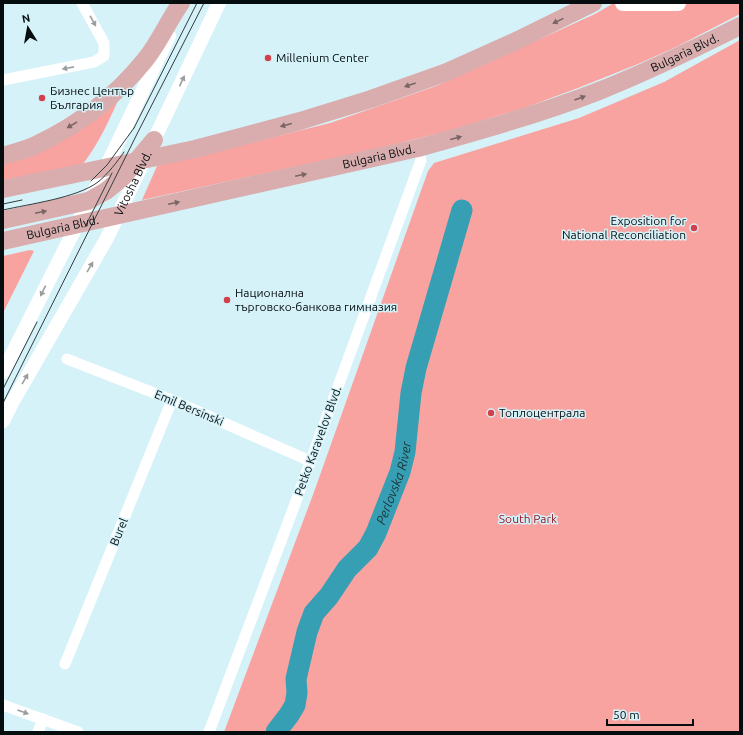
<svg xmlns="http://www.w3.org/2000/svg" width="743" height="735" font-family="Ubuntu,sans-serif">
<rect width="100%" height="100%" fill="#d6f2f9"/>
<!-- green -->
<g fill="#f9a3a1">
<polygon points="614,3 740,3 740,14 676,47 638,64 578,88 524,108 452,130 372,150 142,200 157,166 330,123 436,86 595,14"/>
<polygon points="740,40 740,732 224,732 314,492 428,171 434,163 579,118 664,82"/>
<path d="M122,92c-11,24 -22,50 -39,72l-80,18v-21z"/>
<polygon points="30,250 34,251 3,313 3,256"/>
</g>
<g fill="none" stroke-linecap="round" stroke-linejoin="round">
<!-- river -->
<path stroke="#379fb4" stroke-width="21" id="s1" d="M276,732l13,-17 6,-10 2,-12 -1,-14 11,-47 7,-19 15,-17 18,-27 21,-21 8,-15 24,-61 5,-20 6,-59 5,-25 46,-158"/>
<!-- minor -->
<g stroke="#fff" stroke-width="11">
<polyline points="3,80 94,62 104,56 104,43 82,3"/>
<polyline points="67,359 172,400 310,461"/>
<polyline points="65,664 172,400"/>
<polyline points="3,705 78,732"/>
<polyline points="38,732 43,719"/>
<polyline points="209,732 292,512 421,160 418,148"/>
</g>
<!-- tertiary -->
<g stroke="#fff" stroke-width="14">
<polyline points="3,372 107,165 169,36"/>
<path id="s2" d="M3,421l9,-18 95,-165 26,-54 86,-181"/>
</g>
<!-- secondary -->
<polyline stroke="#fff" stroke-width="16" points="623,3 678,3"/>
<!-- primary -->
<g stroke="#d9adad" stroke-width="18">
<path d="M3,156c11,-4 24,-6 35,-12 42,-20 78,-48 107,-84 14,-17 23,-39 36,-57"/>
<polyline points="3,189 195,149 300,121 371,99 447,72 518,40 593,3"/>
<polyline points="3,220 88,201 106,191 123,177 154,140"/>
<path id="s3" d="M3,241l415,-93c61,-17 122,-34 181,-57 48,-19 95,-42 141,-65"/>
</g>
<!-- tram -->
<g stroke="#313d40" stroke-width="1">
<polyline points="134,128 197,3"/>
<polyline points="91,181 107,165 134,128"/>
<polyline points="3,204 22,200"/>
<path d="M3,210c26,-6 74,-12 95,-28 10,-8 19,-20 26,-30"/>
<polyline points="85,227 112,173"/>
<polyline points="3,389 37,322"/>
<polyline points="3,403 138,132 204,3"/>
</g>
</g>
<!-- one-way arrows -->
<defs><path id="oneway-solid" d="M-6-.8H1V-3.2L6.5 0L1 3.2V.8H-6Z"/></defs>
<g fill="#9b9e9f">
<use href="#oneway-solid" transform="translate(93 21) rotate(61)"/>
<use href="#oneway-solid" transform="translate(68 68) rotate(169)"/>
<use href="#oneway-solid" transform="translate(182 81) rotate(-65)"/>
<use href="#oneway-solid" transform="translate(90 267) rotate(-60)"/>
<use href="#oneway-solid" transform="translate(43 291) rotate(116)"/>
<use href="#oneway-solid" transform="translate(25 379) rotate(-60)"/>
<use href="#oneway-solid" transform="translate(23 712) rotate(20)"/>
</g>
<g fill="#7a6566">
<use href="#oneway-solid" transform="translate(558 21) rotate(154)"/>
<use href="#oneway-solid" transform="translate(410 85) rotate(161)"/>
<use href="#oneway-solid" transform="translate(580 98) rotate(-20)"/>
<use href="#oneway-solid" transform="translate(72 125) rotate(149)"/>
<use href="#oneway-solid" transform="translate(286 125) rotate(165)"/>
<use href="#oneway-solid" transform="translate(456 138) rotate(-15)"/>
<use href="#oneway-solid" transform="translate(301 175) rotate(-12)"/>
<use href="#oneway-solid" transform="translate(174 203) rotate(-12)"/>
<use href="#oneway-solid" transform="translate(41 212) rotate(-12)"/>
</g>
<!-- markers -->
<g fill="#d1414b" stroke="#d6f2f9" stroke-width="1.5">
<circle cx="268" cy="58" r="4"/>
<circle cx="42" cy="98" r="4"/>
<circle cx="694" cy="228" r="4"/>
<circle cx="227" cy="300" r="4"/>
<circle cx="491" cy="413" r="4"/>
</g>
<g text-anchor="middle" stroke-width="3" stroke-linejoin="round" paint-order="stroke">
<!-- street labels -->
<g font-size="12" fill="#050d0f" stroke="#d6f2f9">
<text dy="4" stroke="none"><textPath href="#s3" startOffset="709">Bulgaria Blvd.</textPath></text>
<text dy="4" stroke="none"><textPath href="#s3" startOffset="385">Bulgaria Blvd.</textPath></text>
<text dy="4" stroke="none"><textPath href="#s2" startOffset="271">Vitosha Blvd.</textPath></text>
<text dy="4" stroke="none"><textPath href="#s3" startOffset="61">Bulgaria Blvd.</textPath></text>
<text transform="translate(189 408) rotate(23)" y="4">Emil Bersinski</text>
<text transform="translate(318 441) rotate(-70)" y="4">Petko Karavelov Blvd.</text>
<text transform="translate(119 532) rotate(-68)" y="4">Burel</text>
</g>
<!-- poi labels -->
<g font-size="12" fill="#050d0f" stroke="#d6f2f9" text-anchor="start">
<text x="276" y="62">Millenium Center</text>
<text x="50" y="95">Бизнес Център<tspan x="50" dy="14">България</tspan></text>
<text x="686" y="225" text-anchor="end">Exposition for<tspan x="686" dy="14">National Reconciliation</tspan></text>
<text x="235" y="297">Национална<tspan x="235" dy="14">търговско-банкова гимназия</tspan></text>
<text x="499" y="417">Топлоцентрала</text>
</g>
<!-- park labels -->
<g font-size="12" fill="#8e1726" stroke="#d6f2f9">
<text x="528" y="523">South Park</text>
</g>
<!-- water labels -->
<g font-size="13" font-style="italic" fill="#1d3439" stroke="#d6f2f9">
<text dy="5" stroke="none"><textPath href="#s1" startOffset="283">Perlovska River</textPath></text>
</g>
</g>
<!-- border -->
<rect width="743" height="735" fill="none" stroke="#050d0f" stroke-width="8"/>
<!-- north arrow -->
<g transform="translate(28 28) rotate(349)" stroke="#d6f2f9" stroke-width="3" paint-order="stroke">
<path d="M0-3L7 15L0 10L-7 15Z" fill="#050d0f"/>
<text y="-6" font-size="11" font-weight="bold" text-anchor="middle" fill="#050d0f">N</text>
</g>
<!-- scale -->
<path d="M607 719v6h86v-6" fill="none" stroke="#050d0f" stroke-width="2"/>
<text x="613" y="719" font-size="12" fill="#050d0f" stroke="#d6f2f9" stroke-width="3" paint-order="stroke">50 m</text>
</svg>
